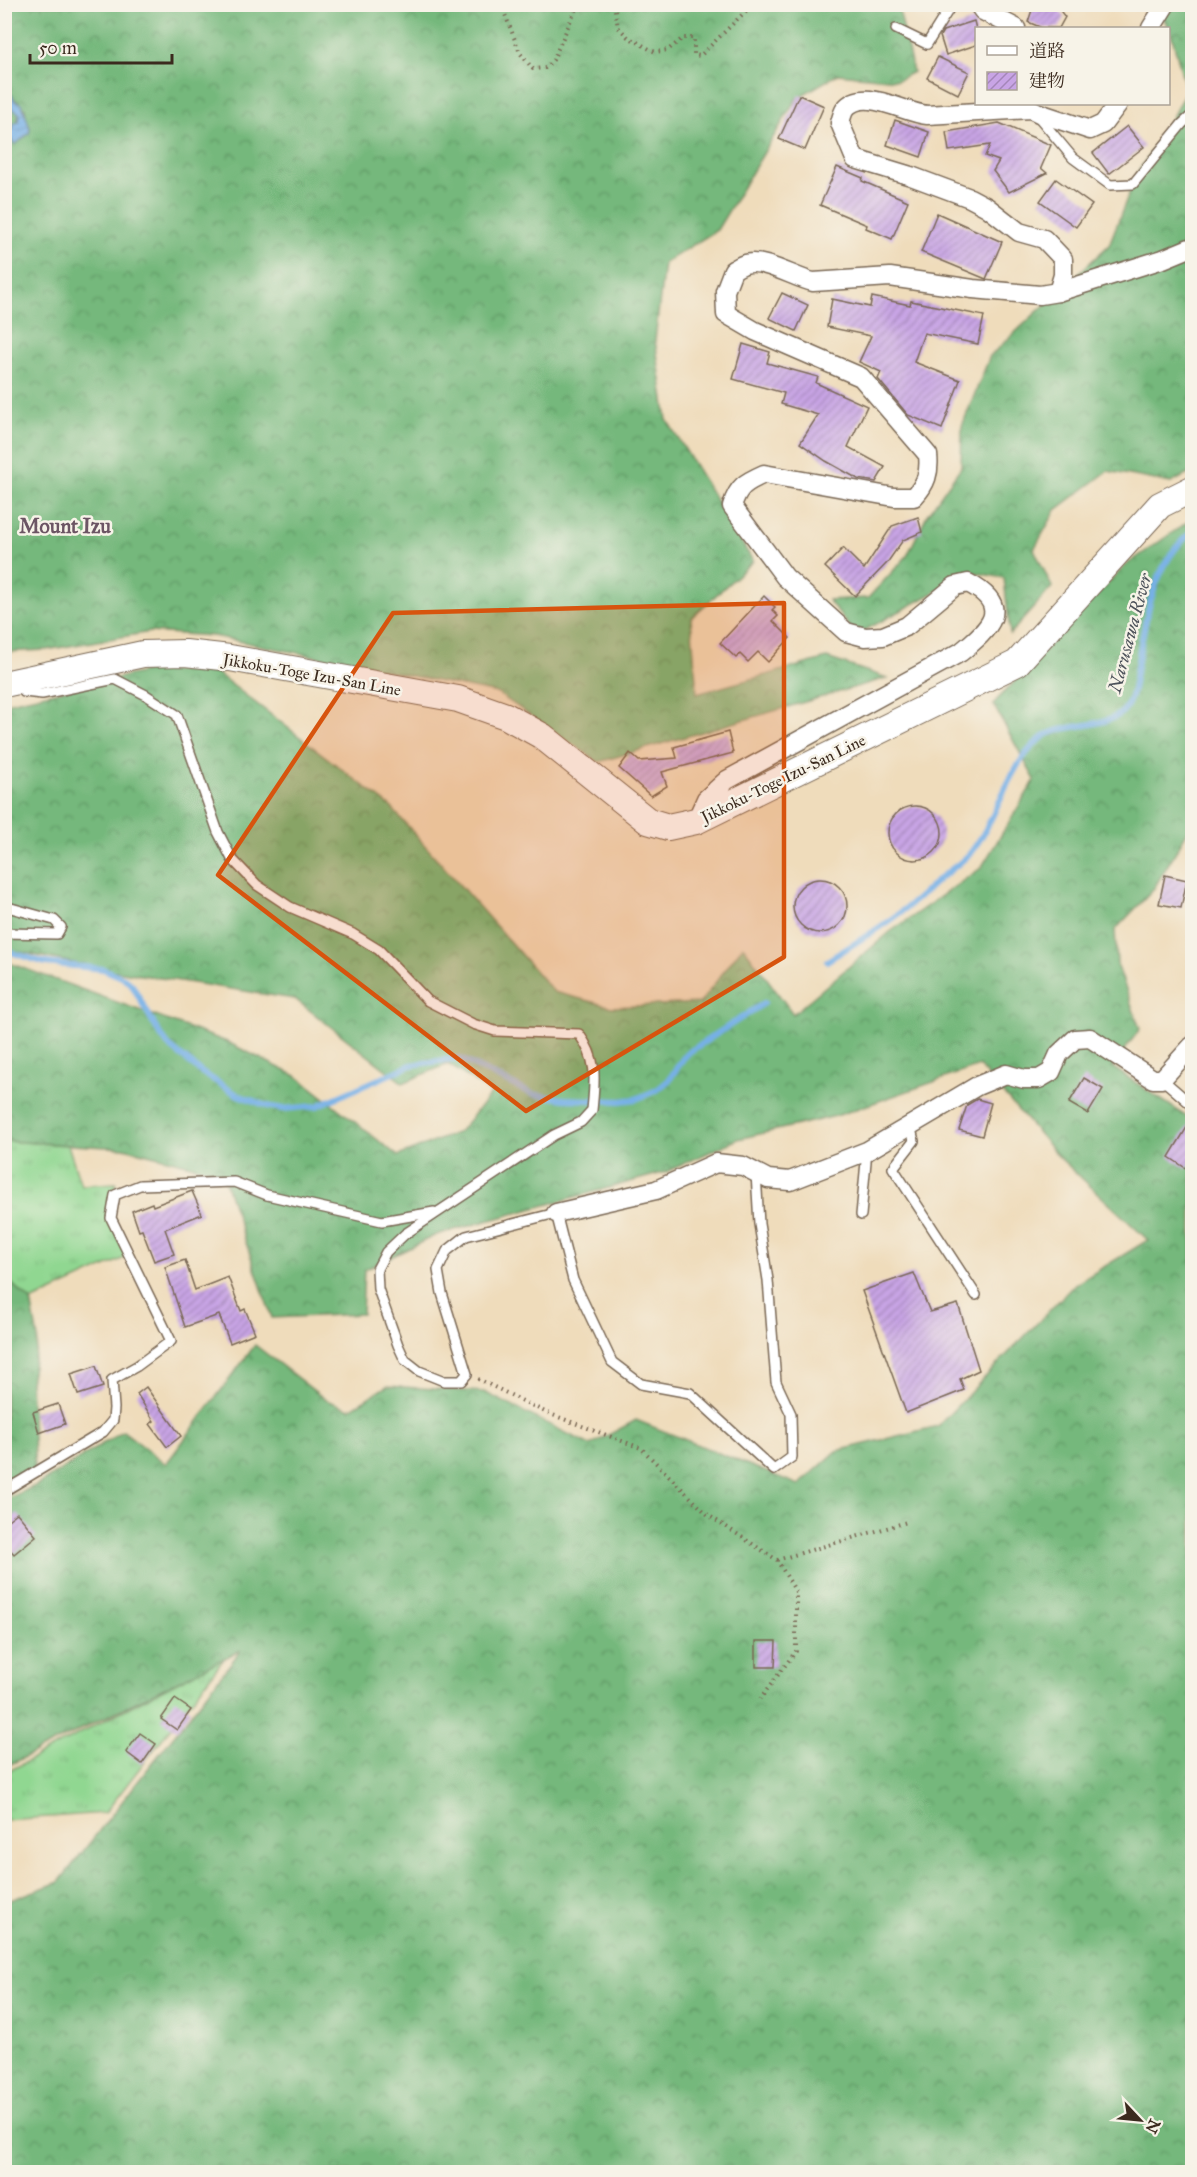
<svg xmlns="http://www.w3.org/2000/svg" width="1197" height="2177" font-family="'IM FELL Great Primer','Noto Serif JP',serif">
<defs>
<pattern id="grass-tufts" width="24" height="20" patternUnits="userSpaceOnUse" patternTransform="scale(1.5)"><rect width="24" height="20" fill="#90d791"/><path d="M3 7l-1-3M5 7V3M7 7l1-3M15 17l-1-3M17 17v-4M19 17l1-3" fill="none" stroke="#7db97d"/></pattern>
<pattern id="forest-crowns" width="20" height="18" patternUnits="userSpaceOnUse" patternTransform="scale(1.5)"><rect width="20" height="18" fill="#74b87b"/><path d="M2 6a3 3 0 1 1 6 0M12 15a3 3 0 1 1 6 0" fill="none" stroke="#609664"/></pattern>
<pattern id="water-waves" width="16" height="10" patternUnits="userSpaceOnUse" patternTransform="scale(1.5)"><rect width="16" height="10" fill="#76b0e7"/><path d="M0 5q4-4 8 0t8 0" fill="none" stroke="#628fbb"/></pattern>
<pattern id="building-hatch" width="6" height="6" patternUnits="userSpaceOnUse" patternTransform="scale(1.5)"><rect width="6" height="6" fill="#c8a4e5"/><path d="M-1 1l2-2M0 6l6-6M5 7l2-2" fill="none" stroke="#a486b9"/></pattern>
</defs>
<rect width="100%" height="100%" fill="#f7f3e8"/>
<filter id="ink" filterUnits="userSpaceOnUse"><feTurbulence type="fractalNoise" baseFrequency=".0167" numOctaves="2"/><feDisplacementMap in="SourceGraphic" scale="12" xChannelSelector="R" yChannelSelector="G"/><feConvolveMatrix kernelMatrix="1 2 1 2 8 2 1 2 1" color-interpolation-filters="sRGB"/></filter>
<filter id="wash" filterUnits="userSpaceOnUse"><feTurbulence type="fractalNoise" baseFrequency=".008" numOctaves="4" result="noise"/><feDisplacementMap in="SourceGraphic" scale="24" xChannelSelector="R" yChannelSelector="G"/><feGaussianBlur stdDeviation="1.35" result="paint"/><feColorMatrix in="noise" values="0 0 0 0 0 0 0 0 0 0 0 0 0 0 0 0 0 1.4 0 .05"/><feComposite in="paint" operator="in"/></filter>
<g filter="url(#wash)">
<rect width="100%" height="100%" fill="#efdcbb"/>
<!-- grass -->
<g fill="url(#grass-tufts)" stroke="#668058" stroke-width="1.5">
<polygon points="5,1141 68,1145 81,1185 116,1183 107,1216 131,1255 31,1301 5,1278"/>
<polygon points="226,1656 105,1813 5,1820 5,1773"/>
</g>
<!-- forest -->
<g fill="url(#forest-crowns)" stroke="#58714c" stroke-width="1.5">
<path d="M5,5h893l15,67 -15,8 -60,-6 -41,24 -80,132 -53,33 -9,77 12,80 86,141 -62,57 6,76 130,-36 60,20 -288,84 -102,-69 -284,-57 -63,-4 -104,18 -41,2v-553l4,2 2,7 8,4 -4,33 14,-12 1,-5 -4,-10 -1,-9c-7,-6 -12,-13 -20,-17z"/>
<polygon points="1155,5 1192,5 1192,472 1171,483 1108,471 1056,510 1034,549 1052,587 1010,634 1004,578 972,572 856,635 828,600 868,598 907,556 927,515 961,467 962,426 990,356 1109,245 1136,175 1168,125 1186,90 1170,29"/>
<polygon points="1192,519 1192,824 1153,890 1115,930 1117,964 1140,1029 1112,1067 1192,1120 1192,2172 5,2172 5,1902 59,1882 241,1650 5,1767 5,1500 37,1485 123,1431 166,1464 255,1345 326,1400 350,1409 387,1386 484,1392 590,1445 636,1420 799,1485 837,1451 938,1426 1074,1285 1148,1240 1060,1158 979,1066 836,1116 738,1139 666,1172 436,1235 364,1270 362,1314 272,1318 222,1173 124,1148 5,1141 4,961 227,1042 298,1077 398,1156 459,1132 492,1093 448,1064 403,1083 295,999 103,969 5,949 5,703 148,671 214,671 391,807 554,992 612,1007 700,1003 743,946 793,1014 890,932 981,868 1035,780 993,704 1126,565"/>
<polygon points="5,1278 31,1301 38,1338 30,1382 35,1473 5,1498"/>
</g>
<!-- water -->
<polygon fill="url(#water-waves)" stroke="#586d82" stroke-width="1.5" points="5,92 12,95 15,101 22,104 30,128 29,133 15,145 7,134 13,129 14,123 19,122 19,113 11,108 9,101 5,99"/>
<g fill="none" stroke-linecap="round" stroke-linejoin="round">
<!-- stream -->
<g stroke="#76b0e7" stroke-width="6">
<polyline points="4,950 45,963 103,969 124,978 132,985 158,1031 168,1045 201,1072 238,1095 267,1106 283,1109 317,1106 411,1065 459,1058 532,1094 564,1099 620,1101 636,1099 657,1090 669,1080 686,1054 764,1003"/>
<path d="M827,961c25,-16 52,-32 75,-50 14,-10 26,-22 38,-33 10,-8 23,-16 31,-26 28,-35 35,-87 72,-115 18,-13 63,-10 78,-24 12,-10 13,-32 16,-46 8,-47 16,-105 55,-135"/>
</g>
</g>
<g id="blocks">
<!-- building -->
<g fill="url(#building-hatch)">
<polygon points="1034,4 1055,4 1065,17 1059,28 1042,28 1028,22"/>
<polygon points="974,21 976,29 976,45 946,55 940,36 943,31"/>
<polygon points="938,57 969,72 958,94 927,78"/>
<polygon points="799,95 824,106 805,150 779,139"/>
<polygon points="895,120 929,132 921,157 887,145"/>
<polygon points="999,123 1051,145 1041,168 1047,173 1009,192 993,171 999,161 985,156 990,145 949,151 946,132"/>
<polygon points="1127,126 1144,147 1109,174 1093,153"/>
<polygon points="837,167 863,178 862,181 908,201 892,239 866,228 867,225 820,205"/>
<polygon points="1056,179 1092,205 1076,227 1040,201"/>
<polygon points="937,213 1002,242 986,279 921,252"/>
<polygon points="782,293 808,305 796,331 769,318"/>
<polygon points="872,297 910,305 911,301 984,316 978,344 924,333 914,362 960,380 942,429 908,415 878,379 881,372 859,362 871,336 827,327 832,299 870,307"/>
<polygon points="743,344 770,352 767,363 818,377 816,383 867,406 848,447 885,467 876,482 858,479 826,461 800,443 818,415 781,404 784,393 733,379"/>
<polygon points="918,517 922,532 903,540 887,563 855,596 825,567 843,548 864,569 892,526"/>
<polygon points="764,596 775,607 772,610 778,616 773,621 790,638 768,662 758,652 748,662 740,654 736,658 720,643"/>
<polygon points="728,732 733,753 662,772 667,786 651,796 619,768 630,753 639,761 677,758 674,747"/>
<circle cx="915" cy="833" r="27"/>
<polygon points="1165,875 1187,880 1181,908 1159,904"/>
<circle cx="820" cy="906" r="27"/>
<polygon points="1084,1078 1103,1089 1088,1114 1069,1103"/>
<polygon points="977,1099 991,1103 982,1136 959,1130 967,1105"/>
<polygon points="1192,1119 1192,1160 1187,1169 1169,1157"/>
<polygon points="192,1191 202,1214 165,1229 174,1254 154,1261 142,1230 139,1231 132,1211 152,1203 153,1206"/>
<polygon points="185,1260 195,1290 228,1277 241,1311 245,1309 255,1333 230,1343 219,1315 185,1327 165,1267"/>
<polygon points="914,1273 930,1312 958,1304 979,1370 960,1379 964,1390 906,1413 862,1291"/>
<polygon points="96,1366 103,1387 78,1395 71,1374"/>
<polygon points="146,1387 181,1436 167,1447 150,1424 154,1421 137,1394"/>
<polygon points="58,1404 65,1424 39,1433 33,1412"/>
<polygon points="17,1513 36,1536 14,1554 4,1543 4,1523"/>
<polygon points="756,1641 776,1641 775,1667 756,1667"/>
<polygon points="175,1699 191,1710 177,1730 161,1719"/>
<polygon points="140,1733 156,1744 142,1764 126,1752"/>
</g>
</g>
</g>
<g filter="url(#ink)">
<use href="#blocks" fill-opacity="0" stroke="#7a6855" stroke-width="1.5"/>
<g fill="none" stroke-linecap="round" stroke-linejoin="round">
<!-- lane casing -->
<g stroke="#7a6855" stroke-width="12">
<g id="lane">
<polyline points="896,29 927,44 952,4"/>
<polyline points="1037,115 1073,158 1110,185 1133,184 1182,124 1192,115"/>
<path d="M19,684l5,8 18,2 73,-15 31,16 31,20 41,117 14,27 25,26 33,22 63,27 26,16 49,51 45,23 22,7 84,3c19,26 16,45 13,76l-11,12 -27,13 -149,99 -19,18 -9,17 1,20 20,56 7,15 14,11 25,10h17l6,-7 -25,-81 -4,-23 9,-19 19,-15 90,-23 17,67 39,82 29,22 49,9 84,77 18,-13 -1,-43 -15,-32 -8,-102 -9,-56 -3,-51"/>
<polyline points="4,906 54,920 61,927 57,934 4,933"/>
<polyline points="1162,1079 1192,1105"/>
<polyline points="910,1125 914,1141 893,1168 976,1295"/>
<polyline points="861,1215 867,1151"/>
<polyline points="4,1491 103,1432 113,1420 114,1408 112,1380 137,1366 171,1341 111,1218 115,1195 140,1185 234,1182 267,1195 382,1221 434,1212"/>
</g>
</g>
<!-- street casing -->
<g stroke="#7a6855" stroke-width="21">
<g id="street">
<polyline points="978,4 983,11 1016,28"/>
<polyline points="1151,28 1166,4"/>
<path d="M1058,292l5,-17v-16l-19,-20 -25,-7 -32,-25 -17,-9 -59,-22 -56,-17 -15,-36c1,-4 3,-11 5,-14 19,-23 58,4 82,6l104,-6 8,4 51,17 13,-6 15,-20"/>
<path d="M696,821l10,-22 21,-19 234,-128c28,-23 53,-45 7,-69l-13,3 -48,40 -24,10 -18,1 -19,-5 -61,-55 -53,-71c6,-20 14,-24 32,-32l130,23h20c12,-13 16,-24 14,-42l-67,-78 -106,-46 -29,-17 -1,-23 8,-21c4,-2 8,-5 12,-6 18,-6 50,14 68,18l77,-5 83,12 67,6 18,-3 105,-33 29,-12"/>
<polyline points="556,1213 656,1190 716,1163 743,1166 768,1179 790,1181 867,1151 977,1086 1006,1074 1024,1079 1039,1079 1051,1072 1059,1054 1075,1039 1090,1038 1153,1079 1162,1079 1192,1046"/>
</g>
</g>
<!-- secondary casing -->
<g stroke="#7a6855" stroke-width="28">
<polyline id="secondary" points="4,684 143,654 185,653 230,658 458,699 506,716 542,736 648,821 668,827 696,821 1017,663 1160,505 1192,489"/>
</g>
<!-- path -->
<g stroke="#7a6855" stroke-width="4" stroke-dasharray="1.5 4.5" stroke-linecap="butt">
<polyline points="501,4 520,53 533,69 545,68 553,60 578,4"/>
<polyline points="614,4 618,27 628,37 655,52 668,50 683,38 694,38 694,55 700,56 753,4"/>
<polyline points="478,1379 545,1412 641,1448 708,1515 777,1560 796,1592 796,1651 760,1699"/>
<polyline points="777,1560 907,1522"/>
</g>
<!-- lane -->
<use href="#lane" stroke="#fff" stroke-width="9"/>
<!-- street -->
<use href="#street" stroke="#fff" stroke-width="18"/>
<!-- secondary -->
<use href="#secondary" stroke="#fff" stroke-width="26"/>
</g>
</g>
<!-- marked area -->
<path fill="#d7540e" fill-opacity="0.2" stroke="#d7540e" stroke-width="4.5" stroke-linejoin="round" d="M784,603v354l-258,154 -308,-236 175,-262z"/>
<g text-anchor="middle" stroke-width="5" stroke-linejoin="round" paint-order="stroke">
<!-- street labels -->
<g font-size="16" fill="#3b2a1e" stroke="#f7f3e8">
<text transform="translate(312 674) rotate(10)" y="6">Jikkoku-Toge Izu-San Line</text>
<text transform="translate(783 778) rotate(-26)" y="6">Jikkoku-Toge Izu-San Line</text>
</g>
<!-- water labels -->
<g font-size="18" font-style="italic" fill="#4d525a" stroke="#f7f3e8">
<text transform="translate(1130 633) rotate(-75)" y="6">Narusawa River</text>
</g>
<!-- quarter labels -->
<g font-size="20" font-weight="bold" fill="#6c5564" stroke="#f7f3e8">
<text x="65" y="533">Mount Izu</text>
</g>
</g>
<!-- margin -->
<rect width="1197" height="2177" fill="none" stroke="#f7f3e8" stroke-width="24"/>
<!-- legend -->
<rect x="975" y="27" width="195" height="78" fill="#f7f3e8" stroke="#aca397" stroke-width="1.5"/>
<rect x="987" y="46" width="30" height="9" fill="#ffffff" stroke="#aca397" stroke-width="1.5"/>
<text x="1029" y="57" font-size="18" fill="#3b2a1e">道路</text>
<rect x="987" y="72" width="30" height="18" fill="url(#building-hatch)" stroke="#aca397" stroke-width="1.5"/>
<text x="1029" y="87" font-size="18" fill="#3b2a1e">建物</text>
<!-- north arrow -->
<g transform="translate(1140 2120) rotate(116)" stroke="#f7f3e8" stroke-width="4.5" paint-order="stroke">
<path d="M0-4.5L10 22L0 15L-10 22Z" fill="#3b2a1e"/>
<text y="-9" font-size="16" font-weight="bold" text-anchor="middle" fill="#3b2a1e">N</text>
</g>
<!-- scale -->
<path d="M30 54v9h142v-9" fill="none" stroke="#3b2a1e" stroke-width="3"/>
<text x="39" y="54" font-size="18" fill="#3b2a1e" stroke="#f7f3e8" stroke-width="4.5" paint-order="stroke">50 m</text>
</svg>
